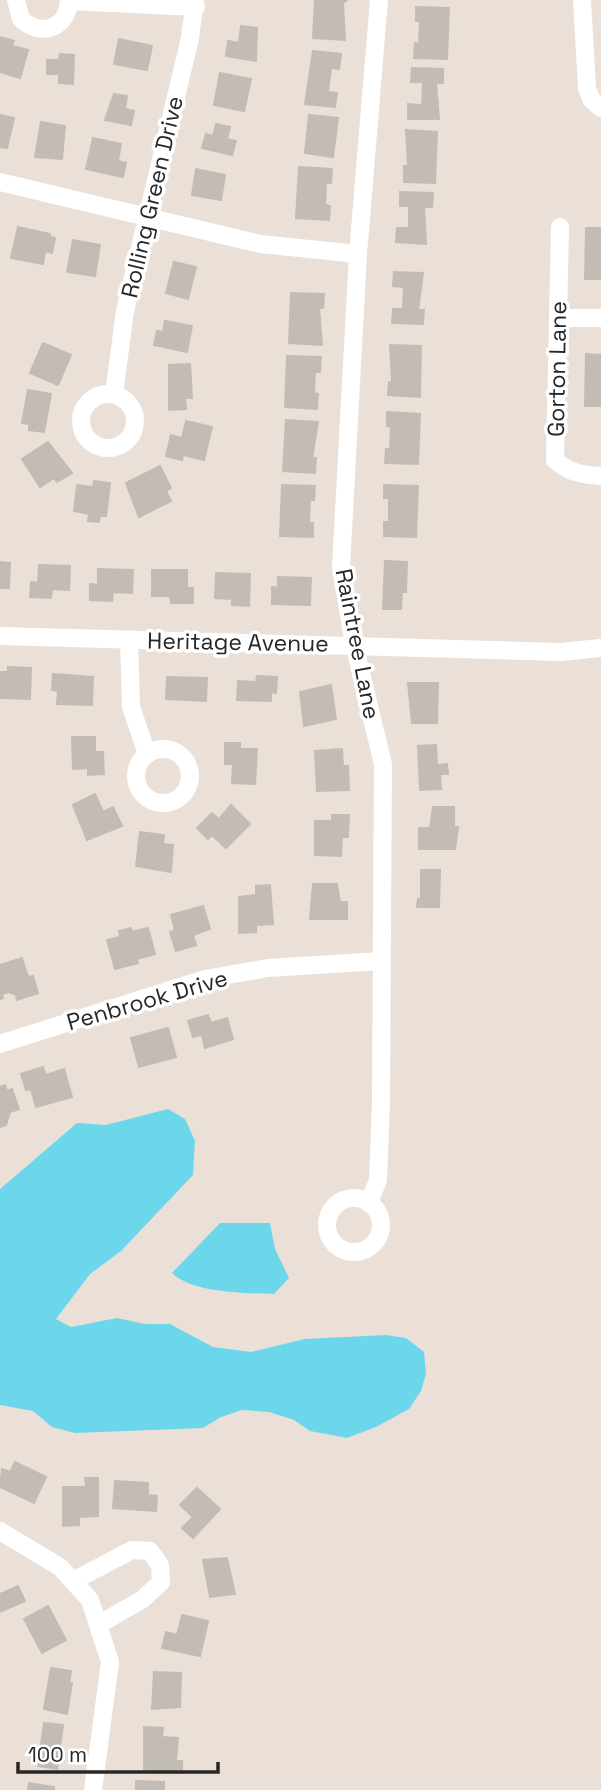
<svg xmlns="http://www.w3.org/2000/svg" width="601" height="1790" font-family="'Space Grotesk',sans-serif">
<rect width="100%" height="100%" fill="#eae0d8"/>
<!-- water -->
<g fill="#6cd7eb">
<polygon points="168,1109 185,1119 195,1141 193,1175 121,1251 90,1274 56,1319 71,1327 117,1318 145,1324 170,1324 213,1347 251,1352 305,1339 386,1335 406,1338 424,1352 426,1374 421,1391 409,1409 376,1427 347,1438 310,1431 294,1420 269,1412 242,1410 221,1417 203,1428 75,1433 52,1427 33,1411 0,1405 0,1189 77,1123 106,1125"/>
<path d="M220,1223h50l5,26 14,29 -15,16c-29,-1 -82,-1 -102,-21z"/>
</g>
<!-- building -->
<g fill="#c2bcb4" stroke="#c4bcb2" stroke-width="2">
<polygon points="315,0 347,0 343,3 345,40 313,38"/>
<polygon points="416,7 449,8 447,59 414,58 415,43 419,44 420,21 416,21"/>
<polygon points="241,26 257,28 256,61 226,56 228,41 239,43"/>
<polygon points="0,37 14,41 12,46 28,50 20,78 0,72"/>
<polygon points="119,39 152,46 147,70 114,64"/>
<polygon points="313,51 341,54 339,69 331,68 328,92 337,93 335,107 305,104"/>
<polygon points="60,54 74,55 73,84 59,83 59,74 47,74 47,60 59,60"/>
<polygon points="412,68 443,69 443,83 436,83 439,119 408,119 408,104 422,105 423,82 411,82"/>
<polygon points="220,73 251,79 244,111 214,105"/>
<polygon points="114,94 127,96 125,109 134,111 131,125 105,120"/>
<polygon points="0,115 14,118 7,148 0,147"/>
<polygon points="309,115 338,118 333,157 305,153"/>
<polygon points="41,122 65,126 62,159 35,157"/>
<polygon points="216,124 230,127 227,139 236,141 232,155 202,148 206,134 213,136"/>
<polygon points="406,130 437,132 435,183 404,182 404,166 408,166"/>
<polygon points="93,138 121,144 118,161 126,163 123,177 86,169"/>
<polygon points="299,167 332,169 331,183 326,182 325,205 330,206 329,220 296,218"/>
<polygon points="196,169 225,175 221,200 192,195"/>
<polygon points="400,192 433,193 432,207 424,207 426,244 396,242 397,228 409,228 409,206 400,206"/>
<polygon points="18,227 50,234 50,237 55,238 52,253 45,251 43,264 11,258"/>
<polygon points="586,228 601,228 601,279 585,279"/>
<polygon points="73,240 100,245 95,276 67,272"/>
<polygon points="174,262 196,267 188,299 166,293"/>
<polygon points="394,272 423,273 418,310 424,310 423,324 392,323 393,309 403,309 404,287 393,286"/>
<polygon points="291,293 324,294 323,308 319,308 322,345 289,343"/>
<polygon points="165,321 192,326 187,352 154,345 157,331 163,332"/>
<polygon points="43,343 71,355 58,385 30,373"/>
<polygon points="390,345 421,346 420,397 388,395 389,382 392,382"/>
<polygon points="586,354 601,355 601,406 585,406"/>
<polygon points="287,356 321,357 320,372 315,372 314,393 318,394 317,409 285,407"/>
<polygon points="190,364 192,398 185,398 186,409 169,410 169,365"/>
<polygon points="28,390 51,394 44,432 29,430 29,424 22,423"/>
<polygon points="387,412 420,414 418,464 385,463 386,449 390,449 391,427 387,426"/>
<polygon points="286,420 318,422 312,458 316,458 315,473 283,471"/>
<polygon points="186,421 212,427 204,460 183,455 182,460 166,456 171,435 182,438"/>
<polygon points="48,442 72,473 57,482 54,478 40,487 22,459"/>
<polygon points="160,466 171,488 166,491 171,501 139,517 126,483"/>
<polygon points="94,481 110,483 106,516 100,516 99,522 88,521 89,514 74,511 77,485 93,487"/>
<polygon points="282,485 315,486 314,500 310,500 309,523 313,523 313,537 280,536"/>
<polygon points="384,485 418,486 416,537 384,536 384,522 389,522 389,498 384,498"/>
<polygon points="385,561 407,562 406,592 402,592 401,609 383,609"/>
<polygon points="0,562 10,563 9,588 0,588"/>
<polygon points="39,565 70,566 69,590 52,589 51,598 30,597 31,582 38,583"/>
<polygon points="98,569 133,570 132,593 113,592 112,601 90,600 90,584 98,585"/>
<polygon points="152,570 187,570 187,588 193,588 193,603 171,603 170,596 152,596"/>
<polygon points="216,573 250,574 249,606 232,605 232,599 215,598"/>
<polygon points="278,577 311,578 310,605 272,604 272,587 278,588"/>
<polygon points="8,667 31,668 30,699 0,698 0,672 8,672"/>
<polygon points="53,674 93,677 92,705 57,704 58,691 52,690"/>
<polygon points="257,676 277,677 276,693 271,692 271,701 237,700 238,681 256,682"/>
<polygon points="167,677 207,678 206,701 166,699"/>
<polygon points="408,683 438,683 437,723 412,723"/>
<polygon points="331,685 336,719 304,726 300,692"/>
<polygon points="72,737 95,737 95,752 103,752 104,774 88,775 88,768 73,769"/>
<polygon points="225,743 240,743 240,749 257,749 255,784 232,783 233,764 225,764"/>
<polygon points="436,745 437,765 447,764 448,774 440,774 441,789 420,790 418,746"/>
<polygon points="342,749 343,766 348,766 349,790 317,791 315,751"/>
<polygon points="95,794 103,812 113,807 122,826 87,840 73,805"/>
<polygon points="231,805 250,824 226,848 212,835 208,839 197,828 212,813 219,819"/>
<polygon points="433,807 454,807 454,828 458,827 455,849 419,849 419,828 430,828"/>
<polygon points="332,815 349,815 348,837 342,837 341,856 315,855 315,821 332,821"/>
<polygon points="140,832 164,835 163,844 173,845 171,872 136,866"/>
<polygon points="421,870 440,870 439,907 417,907 418,899 421,899"/>
<polygon points="313,884 337,884 340,902 347,902 347,919 310,919"/>
<polygon points="270,885 273,924 256,925 256,932 239,933 239,897 256,895 256,886"/>
<polygon points="203,906 210,929 193,935 196,945 176,951 170,932 175,930 171,915"/>
<polygon points="131,928 132,932 148,928 155,954 137,959 138,963 115,969 107,940 120,937 119,931"/>
<polygon points="22,958 28,977 33,976 38,993 17,1000 16,995 9,992 2,994 3,998 0,999 0,965"/>
<polygon points="208,1015 211,1023 227,1018 233,1039 205,1048 202,1035 193,1037 188,1021"/>
<polygon points="168,1028 176,1057 139,1067 131,1038"/>
<polygon points="43,1067 46,1075 64,1069 72,1097 36,1107 31,1089 26,1090 21,1074"/>
<polygon points="5,1085 7,1091 12,1089 19,1109 10,1112 6,1125 0,1127 0,1087"/>
<polygon points="15,1462 46,1477 34,1503 0,1487 2,1469 10,1472"/>
<polygon points="85,1478 98,1478 98,1516 79,1517 79,1525 63,1526 63,1487 86,1487"/>
<polygon points="115,1481 148,1483 148,1495 157,1496 156,1511 113,1508"/>
<polygon points="197,1488 220,1509 193,1538 182,1528 193,1517 180,1505"/>
<polygon points="227,1558 235,1594 210,1597 203,1560"/>
<polygon points="18,1586 25,1601 0,1612 0,1594"/>
<polygon points="48,1606 66,1640 42,1653 24,1619"/>
<polygon points="182,1615 208,1621 200,1656 162,1648 166,1632 177,1635"/>
<polygon points="51,1668 71,1671 69,1683 72,1683 67,1714 44,1709"/>
<polygon points="154,1672 181,1673 180,1707 152,1709"/>
<polygon points="44,1723 63,1725 57,1769 38,1766"/>
<polygon points="144,1727 163,1728 162,1737 178,1738 176,1761 182,1761 182,1773 144,1770"/>
<polygon points="136,1781 164,1782 164,1790 136,1790"/>
<polygon points="29,1783 54,1787 54,1790 28,1790"/>
</g>
<g fill="none" stroke-linecap="round" stroke-linejoin="round">
<!-- minor -->
<g stroke="#fff" stroke-width="18">
<path d="M16,0l5,19c20,19 47,9 48,-19"/>
<polyline points="582,0 587,88 591,99 601,108"/>
<polyline points="70,1 196,7"/>
<polyline points="0,182 260,244 358,254"/>
<path d="M560,227l-5,233c14,13 28,15 46,16"/>
<polyline points="558,318 601,318"/>
<polyline points="114,394 125,311 190,38 195,0"/>
<circle cx="108" cy="421" r="27"/>
<polyline points="0,636 561,652 601,648"/>
<polyline points="129,640 131,707 147,754"/>
<circle cx="163" cy="776" r="27"/>
<polyline points="0,1044 205,979 268,968 381,961"/>
<circle cx="354" cy="1225" r="27"/>
<polyline points="369,1203 378,1180 381,1102 383,764 354,644 341,567 358,254 379,0"/>
<polyline points="0,1531 60,1567 90,1600 110,1662 93,1790"/>
<polyline points="73,1581 132,1550 150,1551 160,1565 161,1582 143,1599 98,1625"/>
</g>
</g>
<g text-anchor="middle" stroke-width="7" stroke-linejoin="round" paint-order="stroke">
<!-- street labels -->
<g font-size="23" fill="#272727" stroke="#fff">
<text transform="translate(152 197) rotate(-77)" y="8">Rolling Green Drive</text>
<text transform="translate(557 369) rotate(-89)" y="8">Gorton Lane</text>
<text transform="translate(238 642) rotate(1)" y="8">Heritage Avenue</text>
<text transform="translate(358 644) rotate(79)" y="8">Raintree Lane</text>
<text transform="translate(147 1000) rotate(-16)" y="8">Penbrook Drive</text>
</g>
</g>
<!-- scale -->
<path d="M18 1762v10h200v-10" fill="none" stroke="#272727" stroke-width="3.5"/>
<text x="28" y="1762" font-size="21" fill="#272727" stroke="#ffffff" stroke-width="5" paint-order="stroke">100 m</text>
</svg>
